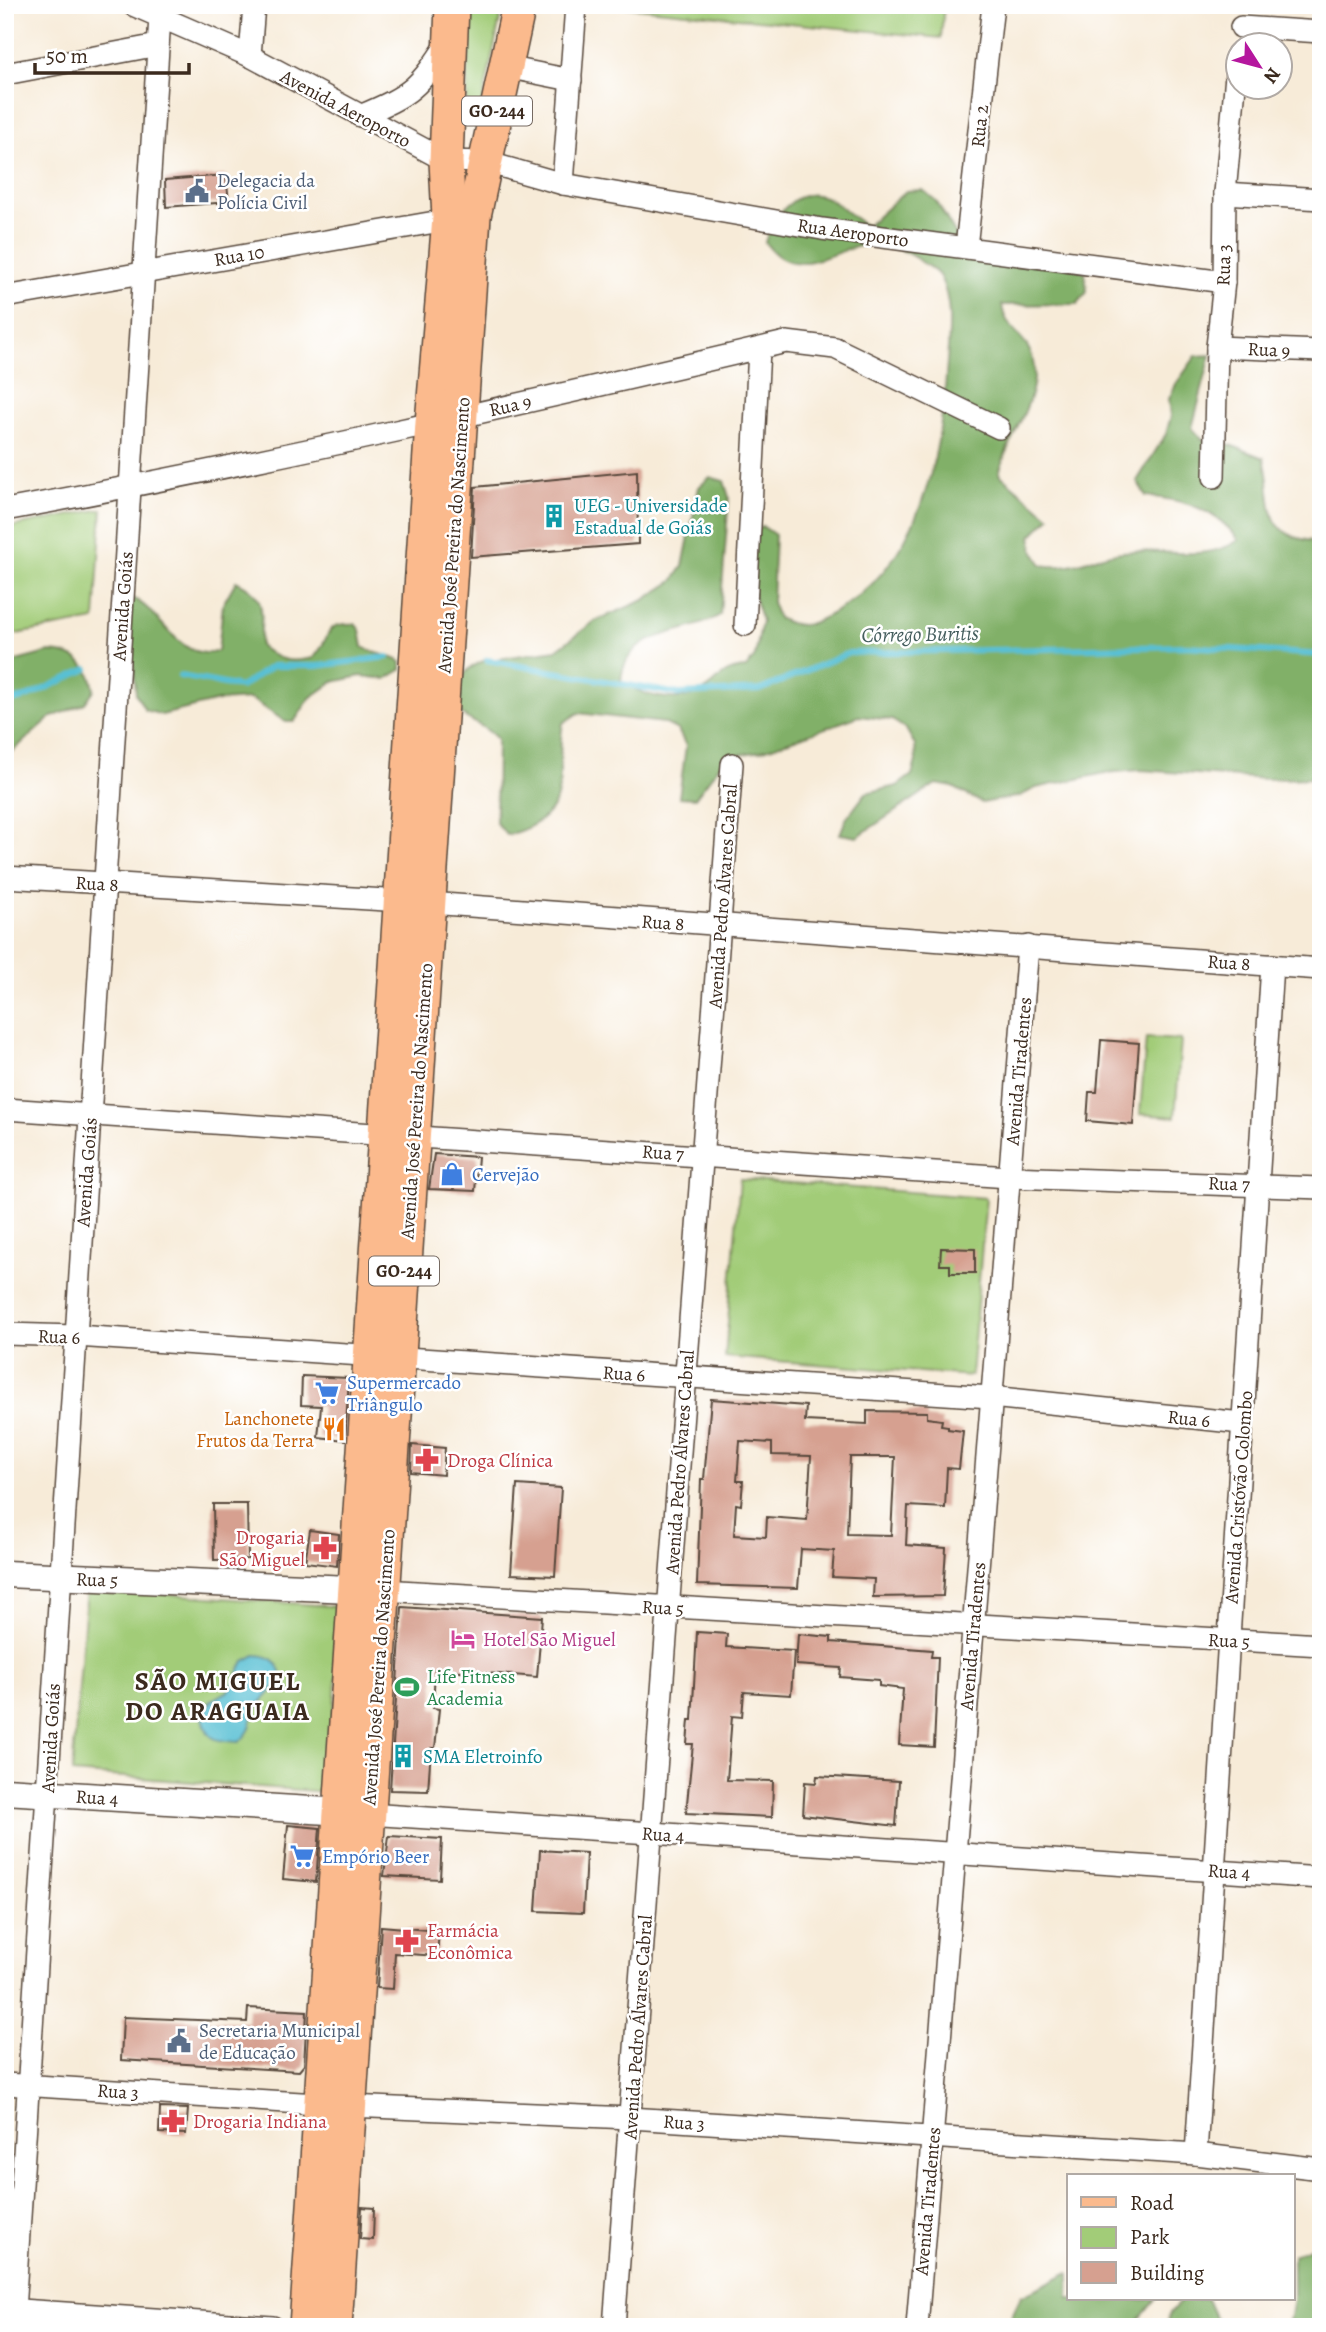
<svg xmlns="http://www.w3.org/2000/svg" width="1326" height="2332" font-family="Alegreya,serif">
<rect width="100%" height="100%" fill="#fff"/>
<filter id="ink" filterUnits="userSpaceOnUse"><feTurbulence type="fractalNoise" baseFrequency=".0143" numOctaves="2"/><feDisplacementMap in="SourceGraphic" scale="14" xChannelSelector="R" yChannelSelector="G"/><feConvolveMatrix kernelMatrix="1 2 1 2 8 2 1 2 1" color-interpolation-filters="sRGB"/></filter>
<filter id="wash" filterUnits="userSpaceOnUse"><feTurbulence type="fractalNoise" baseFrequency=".00686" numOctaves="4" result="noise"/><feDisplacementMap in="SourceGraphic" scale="28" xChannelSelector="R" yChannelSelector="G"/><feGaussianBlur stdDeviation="1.57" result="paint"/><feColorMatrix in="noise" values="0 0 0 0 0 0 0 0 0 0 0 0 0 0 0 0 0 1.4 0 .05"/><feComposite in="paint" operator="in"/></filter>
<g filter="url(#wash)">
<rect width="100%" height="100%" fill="#f7ebd8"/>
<!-- green -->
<g fill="#a2cc78" stroke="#6e7b4b" stroke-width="2">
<polygon points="470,5 503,5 477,127 466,126"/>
<polygon points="606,5 944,5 941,38"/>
<polygon points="102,509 95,620 5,636 5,528"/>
<polygon points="1146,1038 1181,1040 1175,1117 1140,1114"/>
<polygon points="740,1179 986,1198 971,1376 725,1357"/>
<polygon points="87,1588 342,1607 327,1792 72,1773"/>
</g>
<!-- forest -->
<g fill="#81b068" stroke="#5e6d43" stroke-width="2">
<path d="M923,190l13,11 26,44 30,18 30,-10 63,19 2,20 -10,12 -75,1c3,26 26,31 31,55 8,41 -26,76 -34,114l51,43 -19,19 3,16 8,13c30,6 51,-10 80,-13 39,-5 82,12 117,-12 -24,-32 -56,-40 -93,-44l-9,-15 29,-47 5,-18 -2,-17 7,-15 20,-28 15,-1 -19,73 11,12 17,1 44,17c12,45 -7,79 57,84v236l-54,1 -127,-9 -35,3 -69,15 -16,8 -38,7 -29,-16 -17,-3 -79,53 -17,-3 6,-15 20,-26 31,-7 15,-11 4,-14 -1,-16 -9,-16 -14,-9 -33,-4 -98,35 -35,6 -31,41 -16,-1 7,-51 -8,-16 -14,-7 -86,-10 -15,10c-10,53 16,93 -56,112l-11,-12 1,-84c-11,-13 -25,-16 -39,-27v-31l12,-13 13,-7 73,-11 39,-29 49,-21 29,-19 10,-15 16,-79 11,-10 14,4 5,16 -9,118c-33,22 -95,13 -99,66 22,15 52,23 78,12 21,-9 18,-23 47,-25l9,-12 7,-35 -11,-33 -3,-51 14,-11 13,9 -3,67 6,16c22,12 33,7 53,-4 90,-47 111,-160 116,-253 2,-26 6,-60 -7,-84 -4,-7 -13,-11 -20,-16 -10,-8 -31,-17 -44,-17 -40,0 -81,43 -111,-2 6,-23 31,-57 60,-45 15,7 28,22 42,29l39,-35z"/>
<path d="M236,581c33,15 25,33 24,65 18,15 30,17 53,12 20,-19 7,-36 42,-34l5,6 3,17c12,8 26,7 38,15v8l-15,9 -25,-3 -28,6 -23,16 -16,24h-8l-35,-23 -33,2 -56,14 -17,-5 -9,-16 -2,-26 -10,-35 8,-35c28,11 47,66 86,53l5,-47z"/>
<path d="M50,652c25,1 41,12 44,38l-9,13 -35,15 -45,40v-94z"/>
<polygon points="1321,2243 1321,2327 1288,2327 1293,2299 1293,2255"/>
<polygon points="1069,2272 1069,2299 1156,2299 1133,2327 1006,2327 1021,2296"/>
<polygon points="1182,2299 1207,2299 1215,2317 1224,2327 1166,2327 1170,2313"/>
</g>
<!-- water -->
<path fill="#58c0d4" stroke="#4a7579" stroke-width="2" d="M255,1655c17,1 23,5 27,21 -7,14 -16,20 -25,31 -10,13 1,18 -18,35 -28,-2 -31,-1 -37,-29l10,-13 17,-9 15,-30z"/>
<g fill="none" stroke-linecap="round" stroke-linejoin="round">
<!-- stream -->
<g stroke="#58c0d4" stroke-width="6">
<polyline points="487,660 679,694 760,690 849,653 1186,646 1321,655"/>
<polyline points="180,676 241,687 272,666 317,666 388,657"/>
<polyline points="5,703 29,696 87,669"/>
</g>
</g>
<g id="blocks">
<!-- building -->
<g fill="#d6a090" fill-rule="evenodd">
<polygon points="226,175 229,202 166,207 165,180"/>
<polygon points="637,471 638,544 471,557 475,487"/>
<polygon points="1101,1040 1139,1043 1133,1125 1087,1121 1089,1092 1097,1092"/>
<polygon points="434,1154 478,1157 475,1191 429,1189"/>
<polygon points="941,1248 975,1249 975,1273 950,1273 950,1265 940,1265"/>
<polygon points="302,1376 349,1378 345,1440 318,1437 321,1406 301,1405"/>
<path d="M711,1399l95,7 -1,15 62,3v-13l60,1v6l15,2 -1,5 7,1v3l15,2 -4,38 -12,-1 -2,40 -37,-2 -2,39 40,3 -3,48 -70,1 1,-18 -42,-2 2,-26 -33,-2 -3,39 -101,-3 4,-106h3zM740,1441l32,2v12l39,1 -4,64 -40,-3 -1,20 -32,-2 2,-31 5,1 2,-24h-6zM850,1457h45l-4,78 -44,-1z"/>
<polygon points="412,1445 445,1448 443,1475 411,1472"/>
<polygon points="517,1485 561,1488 555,1576 511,1574"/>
<polygon points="213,1504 247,1504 248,1559 214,1560"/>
<polygon points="310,1530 339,1534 337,1566 305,1562"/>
<polygon points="402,1607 542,1617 537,1677 435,1669 433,1708 439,1709 435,1748 431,1748 428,1791 390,1790"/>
<polygon points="697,1632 727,1634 726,1647 794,1651 791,1695 744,1692 742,1717 732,1716 727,1780 773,1781 772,1817 686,1813 693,1744 687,1744 689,1720 692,1720"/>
<polygon points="798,1634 831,1637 831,1642 932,1650 931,1657 938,1657 934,1747 899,1745 903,1689 879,1686 879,1680 840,1677 841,1668 796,1665"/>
<polygon points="817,1776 899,1781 896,1826 803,1815 805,1782 816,1783"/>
<polygon points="288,1825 320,1828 316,1882 283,1879"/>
<polygon points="389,1836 442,1839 440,1879 384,1876"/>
<polygon points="540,1850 586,1853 583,1913 536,1911"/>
<polygon points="381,1926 439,1931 437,1956 395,1953 393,1989 377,1988"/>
<polygon points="248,2008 307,2011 304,2065 299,2071 121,2060 123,2017 247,2022"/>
<polygon points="160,2108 188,2109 186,2134 159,2133"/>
<polygon points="362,2207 374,2208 373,2240 360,2239"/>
</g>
</g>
</g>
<g filter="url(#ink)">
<use href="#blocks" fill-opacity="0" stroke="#57473a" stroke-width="2"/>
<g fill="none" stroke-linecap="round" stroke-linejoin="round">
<!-- minor casing -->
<g stroke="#57473a" stroke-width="24">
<g id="minor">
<polyline points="133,5 250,56 446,161 486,162 563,184 822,229 1224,282"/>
<polyline points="1241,27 1321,32"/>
<polyline points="250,56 254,5"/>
<polyline points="506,67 571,80"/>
<polyline points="5,74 158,45"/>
<path d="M360,116c52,-22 58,-27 89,-75"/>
<polyline points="563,184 576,5"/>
<polyline points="1225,193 1321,199"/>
<polyline points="966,247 993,5"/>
<polyline points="5,297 458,218"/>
<polyline points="1217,347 1321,351"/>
<polyline points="1214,477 1217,347 1224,282 1225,193 1238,54"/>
<path d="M5,510c262,-48 522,-107 781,-168l49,6 164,80"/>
<polyline points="745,625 759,349"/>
<polyline points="5,877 402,901 1321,969"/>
<polyline points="5,1109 1009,1177 1321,1188"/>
<polyline points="5,1334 76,1336 991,1397 1242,1423"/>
<polyline points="383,1590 1321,1645"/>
<polyline points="368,1814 1321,1878"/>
<polyline points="5,2084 349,2106 630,2118 1196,2154 1321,2169"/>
<polyline points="1196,2154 1272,965"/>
<polyline points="5,2309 273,2327"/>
<polyline points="13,2327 160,17"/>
<polyline points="614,2327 732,764"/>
<polyline points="917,2327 1028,946"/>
</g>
</g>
<!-- tertiary casing -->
<g stroke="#57473a" stroke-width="29">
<g id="tertiary">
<polyline points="5,1574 374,1590"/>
<polyline points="5,1791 360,1813"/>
</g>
</g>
<!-- primary casing -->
<g stroke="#57473a" stroke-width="36">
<g id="primary">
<polyline points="306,2327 432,423 449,218 446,161 452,5"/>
<polyline points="335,2327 474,216 519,5"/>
</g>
</g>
<!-- minor -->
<use href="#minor" stroke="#fff" stroke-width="21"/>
<!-- tertiary -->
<use href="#tertiary" stroke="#fff" stroke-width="26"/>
<!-- primary -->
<use href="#primary" stroke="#fbba8d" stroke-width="33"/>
</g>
</g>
<!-- icons -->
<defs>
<g id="civic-bare" transform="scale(1.89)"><path d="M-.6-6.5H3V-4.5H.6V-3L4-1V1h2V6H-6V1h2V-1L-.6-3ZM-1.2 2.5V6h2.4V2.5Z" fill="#5c6f8a" stroke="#fff" stroke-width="2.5" paint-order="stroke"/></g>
<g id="building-bare" transform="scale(1.89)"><path d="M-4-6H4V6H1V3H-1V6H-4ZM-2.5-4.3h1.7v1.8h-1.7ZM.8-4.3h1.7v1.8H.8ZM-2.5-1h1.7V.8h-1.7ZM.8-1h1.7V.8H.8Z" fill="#0f9aa8" stroke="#fff" stroke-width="2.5" paint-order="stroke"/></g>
<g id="shop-bare" transform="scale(1.89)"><path d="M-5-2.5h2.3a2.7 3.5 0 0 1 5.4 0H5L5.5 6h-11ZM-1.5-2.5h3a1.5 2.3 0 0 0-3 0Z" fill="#3f7fe0" stroke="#fff" stroke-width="2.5" paint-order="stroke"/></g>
<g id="supermarket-bare" transform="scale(1.89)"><path d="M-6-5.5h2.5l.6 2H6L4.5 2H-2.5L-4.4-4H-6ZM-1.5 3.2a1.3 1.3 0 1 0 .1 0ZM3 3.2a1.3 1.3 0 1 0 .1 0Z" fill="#3f7fe0" stroke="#fff" stroke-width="2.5" paint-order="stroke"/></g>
<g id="restaurant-bare" transform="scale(1.89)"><path d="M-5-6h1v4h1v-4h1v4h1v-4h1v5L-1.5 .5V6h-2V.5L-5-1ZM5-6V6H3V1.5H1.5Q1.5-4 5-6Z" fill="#e8710a" stroke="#fff" stroke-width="2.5" paint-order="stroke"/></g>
<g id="pharmacy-bare" transform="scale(1.89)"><path d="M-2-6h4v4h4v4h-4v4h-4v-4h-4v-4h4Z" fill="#e0444e" stroke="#fff" stroke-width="2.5" paint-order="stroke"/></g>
<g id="hotel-bare" transform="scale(1.89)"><path d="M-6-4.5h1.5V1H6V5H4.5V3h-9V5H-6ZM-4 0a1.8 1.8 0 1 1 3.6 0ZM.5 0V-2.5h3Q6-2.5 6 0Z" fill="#d1479c" stroke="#fff" stroke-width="2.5" paint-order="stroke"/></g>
<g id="stadium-bare" transform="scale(1.89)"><path d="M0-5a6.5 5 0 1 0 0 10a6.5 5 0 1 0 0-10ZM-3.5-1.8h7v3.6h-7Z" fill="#2e9e5b" stroke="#fff" stroke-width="2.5" paint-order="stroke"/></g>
</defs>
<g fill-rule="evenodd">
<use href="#civic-bare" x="197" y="191"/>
<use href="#building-bare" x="554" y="516"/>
<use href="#shop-bare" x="452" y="1174"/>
<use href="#supermarket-bare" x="327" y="1393"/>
<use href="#restaurant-bare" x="334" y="1429"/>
<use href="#pharmacy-bare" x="427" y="1460"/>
<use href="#pharmacy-bare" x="325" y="1548"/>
<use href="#hotel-bare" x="463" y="1639"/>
<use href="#stadium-bare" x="407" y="1687"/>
<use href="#building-bare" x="403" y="1756"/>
<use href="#supermarket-bare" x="302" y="1856"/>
<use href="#pharmacy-bare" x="407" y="1941"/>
<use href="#civic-bare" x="179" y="2041"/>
<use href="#pharmacy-bare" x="173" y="2121"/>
</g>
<g text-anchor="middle" stroke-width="5" stroke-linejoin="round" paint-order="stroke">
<!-- shield labels -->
<g fill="#fff" stroke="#766a62" stroke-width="2">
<rect x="462" y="96.5" width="70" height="29" rx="5"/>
<rect x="369" y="1256.5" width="70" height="29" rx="5"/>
</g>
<g font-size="18" font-weight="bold" fill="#3b2a1e">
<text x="497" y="117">GO-244</text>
<text x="404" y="1277">GO-244</text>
</g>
<!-- street labels -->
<g font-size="19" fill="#3b2a1e" stroke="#fff">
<text transform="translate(346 108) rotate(28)" y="7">Avenida Aeroporto</text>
<text transform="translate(979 126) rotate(-84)" y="7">Rua 2</text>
<text transform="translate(853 232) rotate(8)" y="7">Rua Aeroporto</text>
<text transform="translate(239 255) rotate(-10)" y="7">Rua 10</text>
<text transform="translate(1223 265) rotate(-88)" y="7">Rua 3</text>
<text transform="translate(1269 349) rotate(3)" y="7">Rua 9</text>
<text transform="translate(510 405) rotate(-13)" y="7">Rua 9</text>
<text transform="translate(453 535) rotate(-86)" y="7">Avenida José Pereira do Nascimento</text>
<text transform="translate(122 606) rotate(-86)" y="7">Avenida Goiás</text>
<text transform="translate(97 883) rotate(3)" y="7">Rua 8</text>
<text transform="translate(722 896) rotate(-86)" y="7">Avenida Pedro Álvares Cabral</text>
<text transform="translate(663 922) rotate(4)" y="7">Rua 8</text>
<text transform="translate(1229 962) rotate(4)" y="7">Rua 8</text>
<text transform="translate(1018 1071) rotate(-85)" y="7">Avenida Tiradentes</text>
<text transform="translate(416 1101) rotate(-86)" y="7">Avenida José Pereira do Nascimento</text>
<text transform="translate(663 1152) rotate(4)" y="7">Rua 7</text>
<text transform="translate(86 1172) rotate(-86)" y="7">Avenida Goiás</text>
<text transform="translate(1229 1183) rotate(2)" y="7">Rua 7</text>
<text transform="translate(59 1336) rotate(2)" y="7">Rua 6</text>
<text transform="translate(624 1373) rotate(4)" y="7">Rua 6</text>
<text transform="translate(1189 1418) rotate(6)" y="7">Rua 6</text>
<text transform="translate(679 1462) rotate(-86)" y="7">Avenida Pedro Álvares Cabral</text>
<text transform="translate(1238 1497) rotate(-86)" y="7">Avenida Cristóvão Colombo</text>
<text transform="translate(97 1579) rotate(2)" y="7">Rua 5</text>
<text transform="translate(663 1607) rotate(3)" y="7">Rua 5</text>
<text transform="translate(972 1636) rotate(-85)" y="7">Avenida Tiradentes</text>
<text transform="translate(1229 1640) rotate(3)" y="7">Rua 5</text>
<text transform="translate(378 1667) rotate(-86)" y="7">Avenida José Pereira do Nascimento</text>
<text transform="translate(50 1738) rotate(-87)" y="7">Avenida Goiás</text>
<text transform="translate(97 1797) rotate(4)" y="7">Rua 4</text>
<text transform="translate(663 1834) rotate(4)" y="7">Rua 4</text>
<text transform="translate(1229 1871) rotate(4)" y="7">Rua 4</text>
<text transform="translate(637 2027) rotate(-86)" y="7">Avenida Pedro Álvares Cabral</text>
<text transform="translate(118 2091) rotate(4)" y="7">Rua 3</text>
<text transform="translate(684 2122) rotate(4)" y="7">Rua 3</text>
<text transform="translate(927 2201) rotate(-85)" y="7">Avenida Tiradentes</text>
</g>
<!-- service labels -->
<g font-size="19" fill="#4e5e75" stroke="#fff" text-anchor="start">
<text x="217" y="187">Delegacia da<tspan x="217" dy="22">Polícia Civil</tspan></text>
<text x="199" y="2037">Secretaria Municipal<tspan x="199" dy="22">de Educação</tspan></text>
</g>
<!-- culture labels -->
<g font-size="19" fill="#0d838f" stroke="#fff" text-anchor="start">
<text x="574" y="512">UEG - Universidade<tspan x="574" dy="22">Estadual de Goiás</tspan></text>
<text x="423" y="1763">SMA Eletroinfo</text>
</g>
<!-- shop labels -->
<g font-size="19" fill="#366cbe" stroke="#fff" text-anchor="start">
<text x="472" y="1181">Cervejão</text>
<text x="347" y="1389">Supermercado<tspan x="347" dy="22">Triângulo</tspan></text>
<text x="322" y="1863">Empório Beer</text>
</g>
<!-- food labels -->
<g font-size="19" fill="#c56008" stroke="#fff" text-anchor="end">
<text x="314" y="1425">Lanchonete<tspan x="314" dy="22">Frutos da Terra</tspan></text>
</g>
<!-- health labels -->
<g font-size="19" fill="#be3a42" stroke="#fff" text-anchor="start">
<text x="447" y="1467">Droga Clínica</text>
<text x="305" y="1544" text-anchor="end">Drogaria<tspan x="305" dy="22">São Miguel</tspan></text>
<text x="427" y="1937">Farmácia<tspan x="427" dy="22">Econômica</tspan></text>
<text x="193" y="2128">Drogaria Indiana</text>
</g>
<!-- hotel labels -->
<g font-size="19" fill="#b23c85" stroke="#fff" text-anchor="start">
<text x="483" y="1646">Hotel São Miguel</text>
</g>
<!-- leisure labels -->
<g font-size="19" fill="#27864d" stroke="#fff" text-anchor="start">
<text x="427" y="1683">Life Fitness<tspan x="427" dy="22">Academia</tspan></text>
</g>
<!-- water labels -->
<g font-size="21" font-style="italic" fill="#455e5e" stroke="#fff">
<text transform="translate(920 634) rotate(-1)" y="7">Córrego Buritis</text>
</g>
<!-- district labels -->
<g font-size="26" font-weight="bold" letter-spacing="2" fill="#3b2a1e" stroke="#fff">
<text x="218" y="1690">SÃO MIGUEL<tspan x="218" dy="30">DO ARAGUAIA</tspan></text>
</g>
</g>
<!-- margin -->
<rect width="1326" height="2332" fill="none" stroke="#fff" stroke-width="28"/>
<!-- legend -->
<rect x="1067" y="2174" width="228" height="126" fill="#ffffff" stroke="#b1aaa5" stroke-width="2"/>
<rect x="1081" y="2197" width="35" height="10" fill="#fbba8d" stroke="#b1aaa5" stroke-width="2"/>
<text x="1130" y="2210" font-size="21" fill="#3b2a1e">Road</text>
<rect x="1081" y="2227" width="35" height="21" fill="#a2cc78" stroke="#b1aaa5" stroke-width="2"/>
<text x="1130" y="2244" font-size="21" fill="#3b2a1e">Park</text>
<rect x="1081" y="2262" width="35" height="21" fill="#d6a090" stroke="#b1aaa5" stroke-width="2"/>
<text x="1130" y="2280" font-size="21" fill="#3b2a1e">Building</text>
<!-- north arrow -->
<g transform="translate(1259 66) rotate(126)"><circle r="33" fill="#ffffff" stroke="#b1aaa5" stroke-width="2"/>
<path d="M0-5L12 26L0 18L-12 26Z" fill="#b5179e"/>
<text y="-10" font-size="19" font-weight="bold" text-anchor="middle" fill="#3b2a1e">N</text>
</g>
<!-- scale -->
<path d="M35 63v10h154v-10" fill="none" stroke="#3b2a1e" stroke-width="3.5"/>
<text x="46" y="63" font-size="21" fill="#3b2a1e" stroke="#ffffff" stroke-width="5" paint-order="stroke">50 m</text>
</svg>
